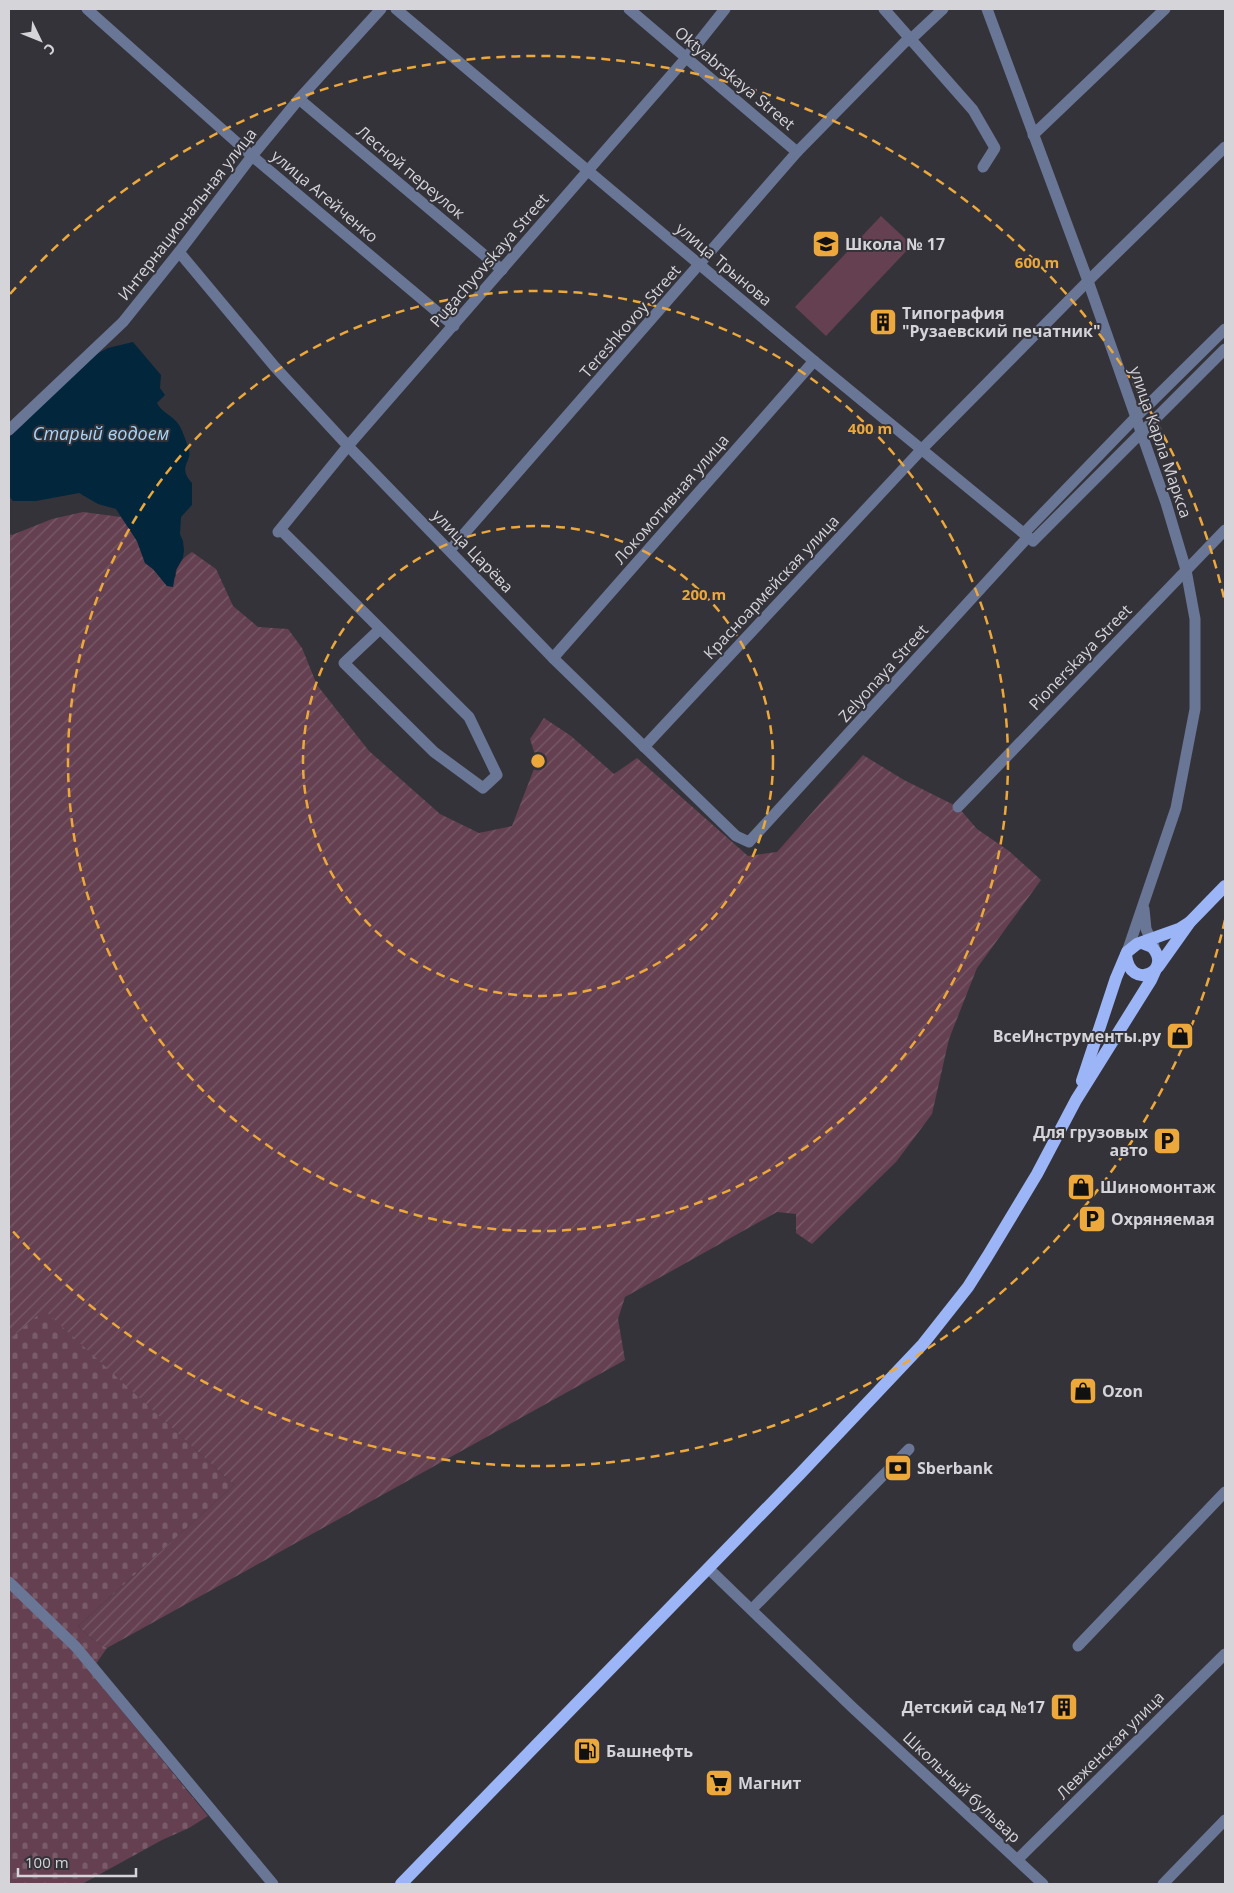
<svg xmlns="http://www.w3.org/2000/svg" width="1234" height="1893" font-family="'Open Sans',sans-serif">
<defs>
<pattern id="cemetery-stones" width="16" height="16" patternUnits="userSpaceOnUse" patternTransform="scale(1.25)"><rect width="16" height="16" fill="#644050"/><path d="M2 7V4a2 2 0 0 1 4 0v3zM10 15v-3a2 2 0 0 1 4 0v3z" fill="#795b69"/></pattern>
<pattern id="garden-furrows" width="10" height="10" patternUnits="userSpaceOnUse" patternTransform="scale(1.25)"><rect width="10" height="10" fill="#644050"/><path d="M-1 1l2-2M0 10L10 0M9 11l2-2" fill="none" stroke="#795b69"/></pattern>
</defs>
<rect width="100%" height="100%" fill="#35333a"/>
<!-- grass -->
<polygon fill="#644050" points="881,216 912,245 826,336 795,307"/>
<!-- cemetery -->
<polygon fill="url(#cemetery-stones)" points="44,1309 234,1485 78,1626 92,1639 107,1648 93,1668 96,1679 208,1816 189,1828 162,1840 82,1884 9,1884 9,1340"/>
<!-- garden -->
<path fill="url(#garden-furrows)" d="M83,512l38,5 16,24 8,22 8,6 14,17 9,-10c0,-12 7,-18 16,-24l24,17 17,37 25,21 30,2 14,19 15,37 52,66 71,63 39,19 33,-7 25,-65 -7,-22 14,-21 27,18 43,38 23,-16 111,98 29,-4 86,-97 41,25 54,27 19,22 32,22 32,29 -64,88 -28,71 -17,75 -36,48 -84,82 -16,-11v-19l-19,-2 -152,85 -7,22 7,41 -518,288 -15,-9 -14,-13 156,-141 -190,-175 -35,30v-806l3,1 40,-16z"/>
<!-- water -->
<path fill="#02273d" d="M133,342l28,33 -1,13 5,7 -8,8c5,10 17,13 22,22 3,4 9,21 10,25 3,12 -12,17 3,33v22l-11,12 -1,17 3,7 1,9 -1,8 -7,12 -3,17 -6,-1 -14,-17 -8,-6 -8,-22 -21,-32 -18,-5 -19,-11 -43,8h-23l-4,-5v-59l84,-81 15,-8z"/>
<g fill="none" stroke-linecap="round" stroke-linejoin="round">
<!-- minor -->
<g stroke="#697696" stroke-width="11">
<polyline points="87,9 252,156 454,326"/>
<polyline points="396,9 814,361 1033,541 1225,349"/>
<polyline points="629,9 797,152"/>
<polyline points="884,9 973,110 995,148 983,167"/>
<polyline points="987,9 1088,281 1166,503 1186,570 1195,619 1195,709 1176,808 1127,952"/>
<polyline points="299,99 502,270"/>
<polyline points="1033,135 1165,9"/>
<polyline points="179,252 275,367 348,446 553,658 736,836 749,842 1028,537"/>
<polyline points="9,430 123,322 179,252 252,156 299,99 381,9"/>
<polyline points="281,530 469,717 497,775 483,788 434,752 344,663 380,629"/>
<polyline points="278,532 348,446 686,58 725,9"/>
<polyline points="1024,533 1136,417 1225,329"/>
<polyline points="450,550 797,152 905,42 911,39 943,9"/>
<polyline points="553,658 814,361"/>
<polyline points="644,747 922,449 1088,281 1225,147"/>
<polyline points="958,807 1225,530"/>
<polyline points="1144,909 1146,929 1154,946"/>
<polyline points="708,1568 852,1707 1043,1884"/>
<polyline points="9,1582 76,1647 273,1884"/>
<polyline points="752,1609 909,1449"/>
<polyline points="1078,1646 1225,1492"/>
<polyline points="1017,1860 1225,1654"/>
<polyline points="1163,1884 1225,1820"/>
</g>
<!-- major -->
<g stroke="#9bb5f7" stroke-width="12">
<path d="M1126,955c4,37 48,16 26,-8l-10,-4"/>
<polyline points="1158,967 1190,922 1225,886"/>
<polyline points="1082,1081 1116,978 1127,952 1137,944 1179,929 1190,922"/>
<polyline points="401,1884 799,1475 923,1344 968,1287 987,1257 1037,1174 1076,1100 1151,980 1156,969"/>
</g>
</g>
<!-- distance rings -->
<g fill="none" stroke="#eda83b" stroke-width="2.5" stroke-dasharray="9 6">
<circle cx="538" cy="761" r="235"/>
<circle cx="538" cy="761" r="470"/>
<path d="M1225 920A705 705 0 0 1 10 1228M10 294A705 705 0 0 1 1225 602"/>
</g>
<!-- icons -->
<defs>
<g id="school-square" transform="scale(1.4375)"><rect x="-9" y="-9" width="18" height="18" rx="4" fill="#eda83b" stroke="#35333a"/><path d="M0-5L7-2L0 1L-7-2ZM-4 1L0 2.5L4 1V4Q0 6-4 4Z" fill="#111"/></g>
<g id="building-square" transform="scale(1.4375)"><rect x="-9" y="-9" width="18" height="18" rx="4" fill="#eda83b" stroke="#35333a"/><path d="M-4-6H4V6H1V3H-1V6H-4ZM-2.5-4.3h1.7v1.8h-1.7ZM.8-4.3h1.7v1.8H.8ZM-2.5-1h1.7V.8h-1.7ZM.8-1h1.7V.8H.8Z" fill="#111"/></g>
<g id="shop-square" transform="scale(1.4375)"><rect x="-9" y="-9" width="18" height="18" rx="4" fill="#eda83b" stroke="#35333a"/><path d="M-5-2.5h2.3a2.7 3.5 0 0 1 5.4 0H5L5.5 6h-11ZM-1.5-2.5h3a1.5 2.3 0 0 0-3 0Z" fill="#111"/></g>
<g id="parking-square" transform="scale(1.4375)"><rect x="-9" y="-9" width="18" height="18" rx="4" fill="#eda83b" stroke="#35333a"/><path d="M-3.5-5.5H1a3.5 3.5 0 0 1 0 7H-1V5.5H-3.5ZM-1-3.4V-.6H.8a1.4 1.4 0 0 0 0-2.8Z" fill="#111"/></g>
<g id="bank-square" transform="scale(1.4375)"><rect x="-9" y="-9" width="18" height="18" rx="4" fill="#eda83b" stroke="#35333a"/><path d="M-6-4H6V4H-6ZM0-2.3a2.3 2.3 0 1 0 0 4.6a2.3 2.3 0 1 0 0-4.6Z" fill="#111"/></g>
<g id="fuel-square" transform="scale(1.4375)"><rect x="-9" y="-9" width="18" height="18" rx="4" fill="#eda83b" stroke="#35333a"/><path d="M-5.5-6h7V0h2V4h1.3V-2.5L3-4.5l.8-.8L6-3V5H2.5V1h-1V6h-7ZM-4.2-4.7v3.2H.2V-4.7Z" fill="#111"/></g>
<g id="supermarket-square" transform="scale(1.4375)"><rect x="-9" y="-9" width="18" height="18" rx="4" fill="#eda83b" stroke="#35333a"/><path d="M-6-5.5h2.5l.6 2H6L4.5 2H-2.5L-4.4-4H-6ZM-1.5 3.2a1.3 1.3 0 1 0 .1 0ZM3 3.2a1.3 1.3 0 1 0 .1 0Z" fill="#111"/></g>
</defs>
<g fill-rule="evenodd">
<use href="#school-square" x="826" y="244"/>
<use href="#building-square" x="883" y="322"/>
<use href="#shop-square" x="1180" y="1036"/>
<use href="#parking-square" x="1167" y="1141"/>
<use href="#shop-square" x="1081" y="1187"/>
<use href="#parking-square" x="1092" y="1219"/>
<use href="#shop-square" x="1083" y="1391"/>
<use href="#bank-square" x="898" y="1468"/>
<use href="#building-square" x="1064" y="1707"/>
<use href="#fuel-square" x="587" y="1751"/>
<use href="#supermarket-square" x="719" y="1783"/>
</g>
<g text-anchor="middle" stroke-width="4" stroke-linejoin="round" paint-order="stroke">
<!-- street labels -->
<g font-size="16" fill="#d5d4d9" stroke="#35333a">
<text transform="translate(735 78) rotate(40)" y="6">Oktyabrskaya Street</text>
<text transform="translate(411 172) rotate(40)" y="6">Лесной переулок</text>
<text transform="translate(325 196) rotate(40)" y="6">улица Агейченко</text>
<text transform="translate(187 214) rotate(-52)" y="6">Интернациональная улица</text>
<text transform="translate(489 260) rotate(-49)" y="6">Pugachyovskaya Street</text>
<text transform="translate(724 264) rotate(40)" y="6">улица Трынова</text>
<text transform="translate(630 321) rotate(-49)" y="6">Tereshkovoy Street</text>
<text transform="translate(1161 442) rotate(71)" y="6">улица Карла Маркса</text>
<text transform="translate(671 499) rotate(-49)" y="6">Локомотивная улица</text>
<text transform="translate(473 551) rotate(46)" y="6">улица Царёва</text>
<text transform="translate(771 587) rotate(-47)" y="6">Красноармейская улица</text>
<text transform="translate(1080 657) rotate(-46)" y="6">Pionerskaya Street</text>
<text transform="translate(883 673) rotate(-48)" y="6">Zelyonaya Street</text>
<text transform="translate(1110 1745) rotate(-45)" y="6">Левженская улица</text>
<text transform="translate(962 1787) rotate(43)" y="6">Школьный бульвар</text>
</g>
<!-- poi labels -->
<g font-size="16" font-weight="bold" fill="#d5d4d9" stroke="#35333a" text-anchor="start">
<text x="845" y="250">Школа № 17</text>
<text x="902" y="319">Типография<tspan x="902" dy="18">"Рузаевский печатник"</tspan></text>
<text x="1161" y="1042" text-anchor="end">ВсеИнструменты.ру</text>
<text x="1148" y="1138" text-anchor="end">Для грузовых<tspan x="1148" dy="18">авто</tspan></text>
<text x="1100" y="1193">Шиномонтаж</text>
<text x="1111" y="1225">Охряняемая</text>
<text x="1102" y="1397">Ozon</text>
<text x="917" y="1474">Sberbank</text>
<text x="1045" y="1713" text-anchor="end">Детский сад №17</text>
<text x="606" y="1757">Башнефть</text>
<text x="738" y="1789">Магнит</text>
</g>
<!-- water labels -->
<g font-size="18" font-style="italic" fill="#a5d5f8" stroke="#35333a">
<text x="101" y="440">Старый водоем</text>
</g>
</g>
<circle cx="538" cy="761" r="8" fill="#eda83b" stroke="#35333a" stroke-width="2.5"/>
<g font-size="15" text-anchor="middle" font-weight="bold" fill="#eda83b" stroke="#35333a" stroke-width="4" stroke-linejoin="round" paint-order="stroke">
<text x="1037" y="268">600 m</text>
<text x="870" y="434">400 m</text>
<text x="704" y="600">200 m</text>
</g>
<!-- border -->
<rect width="1234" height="1893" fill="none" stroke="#d5d4d9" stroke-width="20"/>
<!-- north arrow -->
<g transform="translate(40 40) rotate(133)" stroke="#35333a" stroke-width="4" paint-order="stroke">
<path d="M0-4L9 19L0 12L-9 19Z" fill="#d5d4d9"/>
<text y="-8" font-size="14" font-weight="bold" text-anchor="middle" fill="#d5d4d9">С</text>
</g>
<!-- scale -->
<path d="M18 1868v8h118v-8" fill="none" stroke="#d5d4d9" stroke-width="2.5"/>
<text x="25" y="1868" font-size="15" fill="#d5d4d9" stroke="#35333a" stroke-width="4" paint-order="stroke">100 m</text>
</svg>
